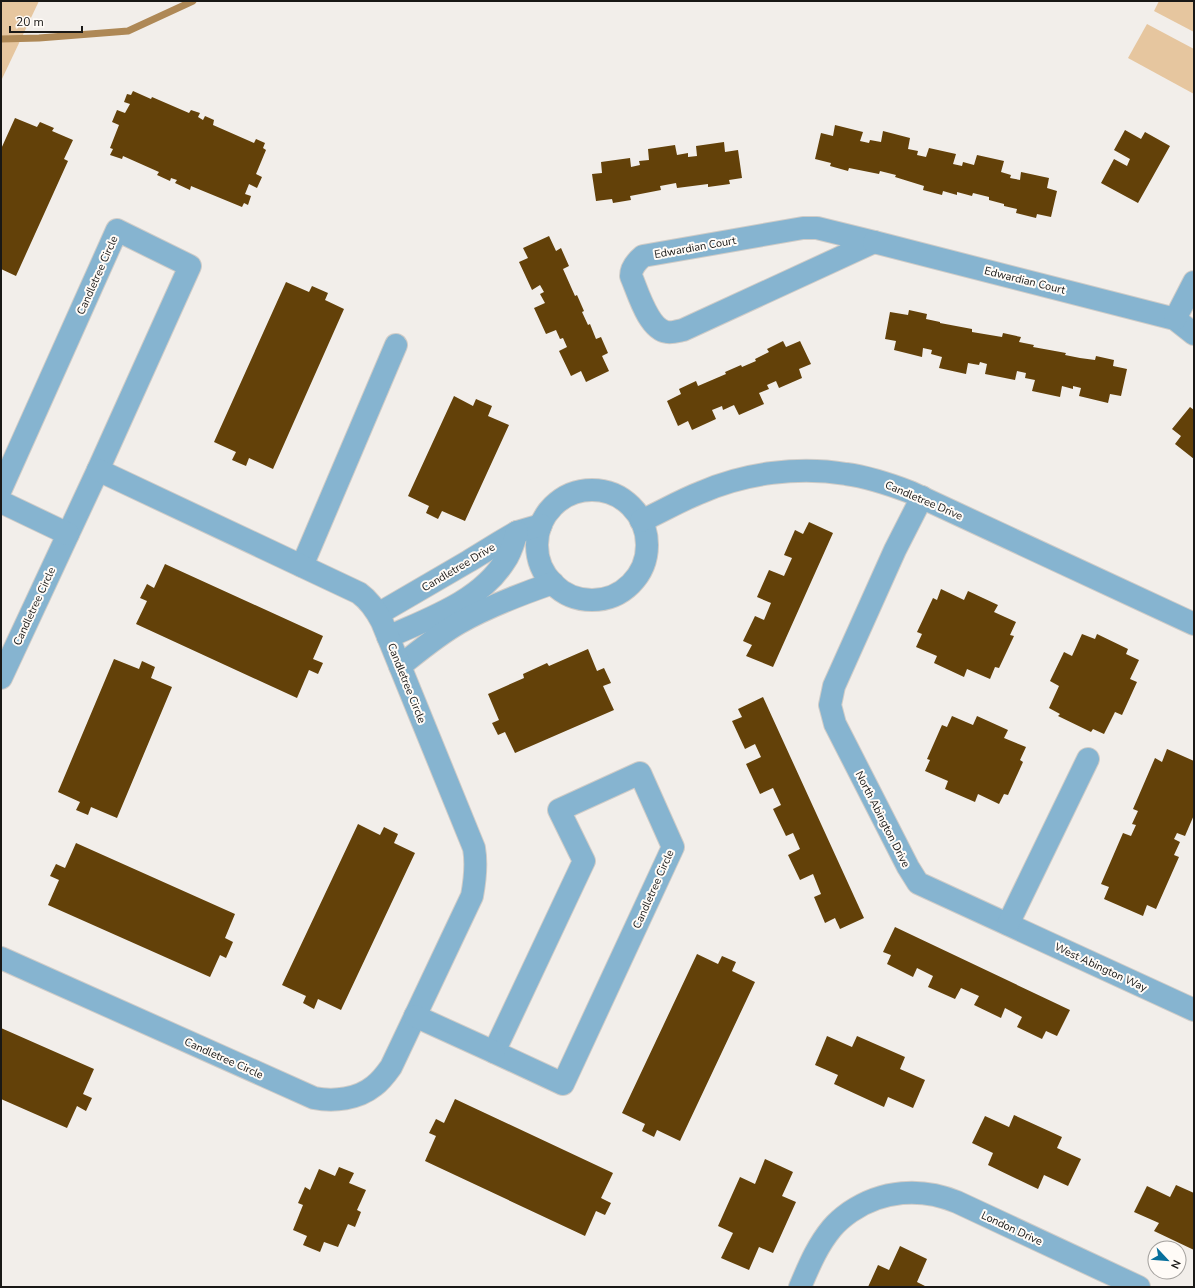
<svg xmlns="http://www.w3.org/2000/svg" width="1195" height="1288" font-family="'Nunito Sans',sans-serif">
<rect width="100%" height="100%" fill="#f2eeea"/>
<!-- green -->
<g fill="#e6c69f">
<polygon points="1,1 39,1 1,81"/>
<polygon points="1159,1 1194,1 1194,32 1154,11"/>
<polygon points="1147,24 1194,49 1194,94 1128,58"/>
</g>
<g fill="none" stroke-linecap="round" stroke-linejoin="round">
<!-- stream -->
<polyline stroke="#ae8856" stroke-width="7" points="1,39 39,38 128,31 193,1"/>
</g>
<!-- building -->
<g fill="#634109">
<polygon points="133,91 151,99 152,97 189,113 191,110 200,113 198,117 203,120 205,116 214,120 213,125 254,143 256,139 265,143 263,148 266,150 256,174 262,177 257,188 249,184 245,194 251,196 248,205 244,203 242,207 191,186 190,190 175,183 177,180 171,178 170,181 157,175 159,172 123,156 122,159 110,155 113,149 110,148 119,125 112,122 117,110 125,113 130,104 124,102 127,94 131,95"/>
<polygon points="15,118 37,127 40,122 54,128 52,131 73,140 64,159 68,161 16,276 1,269 1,149"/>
<polygon points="835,125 863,132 860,141 869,143 870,140 881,142 883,131 910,138 908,149 918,151 917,155 926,157 929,148 956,154 953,164 962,166 963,162 974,165 977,155 1004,161 1001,172 1011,175 1010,178 1020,180 1021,172 1049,178 1047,188 1057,191 1051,217 1037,214 1036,218 1016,213 1017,209 1004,206 1004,204 989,200 989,197 973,193 972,196 957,192 957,195 943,191 942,195 923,190 924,186 895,177 896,175 880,171 879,174 849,168 848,171 830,166 831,163 815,159 821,133 833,136"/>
<polygon points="1125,130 1141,139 1145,132 1170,146 1138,203 1101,183 1114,159 1127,166 1130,159 1114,150"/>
<polygon points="724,142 725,152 738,150 742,178 729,180 730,184 708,187 708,184 677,188 676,183 660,186 661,190 630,196 631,200 613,203 612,199 596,201 592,174 602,173 601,162 630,158 631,167 640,165 639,161 649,160 648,149 675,145 677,155 688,153 688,157 697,156 696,146"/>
<polygon points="549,236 556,251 561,248 569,266 563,269 575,296 577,295 584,311 582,312 588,325 590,324 596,339 601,337 608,353 602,356 609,371 586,382 581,371 571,376 559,351 567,347 563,338 560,339 556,330 546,334 534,308 545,303 540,294 544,292 540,285 532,290 519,262 528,258 523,248"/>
<polygon points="286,282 309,292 312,286 328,293 325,300 344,309 273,469 249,458 246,466 232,460 236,452 214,442"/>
<polygon points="909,310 927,314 926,319 940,322 940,323 972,329 972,332 1002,337 1003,333 1021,337 1019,342 1034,345 1033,347 1066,353 1065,355 1080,358 1095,360 1096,356 1114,360 1113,366 1127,369 1121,396 1110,394 1108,403 1079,396 1081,388 1073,386 1073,389 1062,386 1060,397 1032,391 1035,380 1025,378 1026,373 1017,371 1015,380 985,374 987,364 980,362 979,365 968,363 966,374 939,368 942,357 931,354 932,350 923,348 922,357 894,350 896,341 885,339 890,312 908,315"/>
<polygon points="783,341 786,347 800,341 811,364 799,369 802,378 779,388 776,381 767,385 769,389 759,393 764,404 739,415 734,405 723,410 722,406 712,410 716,419 692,430 688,421 678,426 667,401 681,394 679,389 696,381 698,386 726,374 725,372 741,365 742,367 756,361 755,359 769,352 767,349"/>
<polygon points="454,396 473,406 476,399 492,406 488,416 509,425 465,521 442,511 438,519 426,513 429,506 408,496"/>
<polygon points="1190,407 1194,410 1194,459 1175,444 1181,436 1172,429"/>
<polygon points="809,522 833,533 773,667 746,656 752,645 743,641 755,616 764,620 771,603 757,597 769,570 784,576 792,558 784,555 795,530 803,534"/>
<polygon points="165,564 323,636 313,659 323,663 318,674 309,670 297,698 136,624 147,601 140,598 147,584 154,588"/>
<polygon points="941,589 964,600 968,591 998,605 994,612 1016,622 1010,635 1014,636 999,668 995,667 990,679 967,669 964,677 934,663 937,656 916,647 922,634 917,632 933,598 937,600"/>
<polygon points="1082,634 1095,639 1097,634 1128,649 1126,654 1139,660 1130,679 1137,682 1122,715 1115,712 1104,734 1093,729 1091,732 1058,716 1060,714 1049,708 1059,686 1050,681 1064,652 1072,656"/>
<polygon points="588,649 597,671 604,668 611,683 603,686 614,710 515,753 505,732 498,735 492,723 499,720 488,694 524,678 523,674 547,663 549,666"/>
<polygon points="114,659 139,669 142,661 155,667 151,678 172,687 117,818 91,807 88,815 76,810 80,802 58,792"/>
<polygon points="763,697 864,918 840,929 835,918 825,923 814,897 821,894 813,874 800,880 788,855 800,849 793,833 786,836 773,809 781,805 773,788 760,794 746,764 761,757 755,744 745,749 732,721 742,717 738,709"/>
<polygon points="952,716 973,725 977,716 1008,730 1004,738 1026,747 1020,760 1023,762 1008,795 1004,794 999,804 978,794 975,802 945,789 948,781 925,771 930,760 927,759 942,725 947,727"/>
<polygon points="1167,749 1194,761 1194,815 1185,836 1177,833 1174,839 1180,842 1174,855 1179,857 1156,909 1147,905 1143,916 1104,899 1109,887 1101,884 1123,833 1131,836 1136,825 1132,824 1138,811 1133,809 1155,758 1162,762"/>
<polygon points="358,824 380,835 384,827 398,834 394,843 415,853 341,1010 318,999 314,1009 303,1003 306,996 282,985"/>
<polygon points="76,843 235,914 225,938 233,942 226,958 220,955 210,977 48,905 59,880 50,876 56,864 65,868"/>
<polygon points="895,927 1070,1010 1057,1036 1046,1031 1042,1039 1017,1027 1022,1017 1005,1008 1001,1018 974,1005 979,996 961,988 955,999 928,987 933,976 917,968 913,977 887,964 891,955 883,952"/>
<polygon points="697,954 718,964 722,956 736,962 732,971 755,982 680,1141 657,1130 654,1137 642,1131 645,1124 622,1113"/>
<polygon points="1,1028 94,1069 83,1094 92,1098 86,1111 77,1106 67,1128 1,1099"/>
<polygon points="827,1036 852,1047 857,1036 905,1057 900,1069 925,1080 913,1108 888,1097 884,1107 834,1084 838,1075 815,1065"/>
<polygon points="455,1099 613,1173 601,1198 611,1203 605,1215 596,1211 585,1236 425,1161 436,1136 429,1133 436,1119 444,1123"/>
<polygon points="1014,1115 1062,1137 1057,1148 1081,1159 1068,1186 1044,1175 1038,1189 988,1165 993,1153 972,1143 985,1116 1009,1127"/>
<polygon points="765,1159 793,1172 782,1196 796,1202 773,1253 759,1247 749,1270 721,1258 733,1233 718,1226 740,1177 755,1184"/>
<polygon points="339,1167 354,1173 349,1183 366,1190 357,1210 361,1212 355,1227 348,1224 338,1247 324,1242 320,1252 303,1245 307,1236 293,1230 303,1205 298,1203 305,1187 310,1190 319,1169 335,1176"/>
<polygon points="1176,1185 1194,1193 1194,1250 1154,1231 1159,1223 1134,1212 1147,1186 1170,1197"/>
<polygon points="900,1246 927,1259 917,1282 927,1287 868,1287 878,1265 889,1270"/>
</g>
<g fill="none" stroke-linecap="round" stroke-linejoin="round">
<!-- minor casing -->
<g stroke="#cfccc8" stroke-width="24">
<g id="minor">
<path d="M803,228h14l57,14 -191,88c-5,1 -11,3 -16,2 -19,-3 -29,-40 -36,-56 0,-8 6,-15 12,-20z"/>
<polyline points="874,242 1175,319 1194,334"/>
<polyline points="1175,319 1194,282"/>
<polyline points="1,489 117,230 190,266 98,470 1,678"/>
<circle cx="592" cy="545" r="55"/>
<polyline points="922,497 895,550 834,686 830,705 835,724 908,867 918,883 1194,1010"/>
<polyline points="1,502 68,534"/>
<path d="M641,521c20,-9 40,-21 61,-29 43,-19 97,-26 144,-18 22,3 43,10 64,18l284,132"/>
<polyline points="302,566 396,345"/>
<polyline points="378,614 469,561 500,542 517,532 541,525"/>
<path d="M388,637c42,-19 92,-36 117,-76 6,-8 9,-20 12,-29"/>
<path d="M400,666c19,-15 38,-31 59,-43 30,-17 62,-29 94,-40"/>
<polygon points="640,773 673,847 563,1084 494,1052 584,861 559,810"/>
<polyline points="1008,924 1088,759"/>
<path d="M1,958l313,140c20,4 44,1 60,-12 7,-5 12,-12 17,-19l81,-171c3,-16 5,-31 2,-48l-92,-226c-6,-12 -12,-21 -23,-29l-261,-123"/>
<polyline points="415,1016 494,1052"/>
<path d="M800,1287c9,-21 17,-41 32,-59 5,-6 11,-11 18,-16 32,-22 71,-25 107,-10l182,85"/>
</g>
</g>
<!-- minor -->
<use href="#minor" stroke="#86b4d0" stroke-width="22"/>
</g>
<g text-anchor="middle" stroke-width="4" stroke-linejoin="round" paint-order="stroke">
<!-- street labels -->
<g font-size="11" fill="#191816" stroke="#fffbf7">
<text transform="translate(695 247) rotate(-10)" y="4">Edwardian Court</text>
<text transform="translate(97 275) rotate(-66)" y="4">Candletree Circle</text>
<text transform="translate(1025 280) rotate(14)" y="4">Edwardian Court</text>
<text transform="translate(924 500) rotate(23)" y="4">Candletree Drive</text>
<text transform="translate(458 567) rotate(-31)" y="4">Candletree Drive</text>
<text transform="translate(34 606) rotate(-65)" y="4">Candletree Circle</text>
<text transform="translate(407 683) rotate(68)" y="4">Candletree Circle</text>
<text transform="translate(883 819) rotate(63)" y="4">North Abington Drive</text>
<text transform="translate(653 889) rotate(-66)" y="4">Candletree Circle</text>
<text transform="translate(1101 967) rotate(25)" y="4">West Abington Way</text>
<text transform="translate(224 1058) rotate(24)" y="4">Candletree Circle</text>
<text transform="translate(1012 1228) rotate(25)" y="4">London Drive</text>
</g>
</g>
<!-- border -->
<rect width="1195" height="1288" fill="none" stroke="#191816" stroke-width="4"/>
<!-- north arrow -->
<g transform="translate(1167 1260) rotate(116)"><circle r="19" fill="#fffbf7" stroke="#a3a09d"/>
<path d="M0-3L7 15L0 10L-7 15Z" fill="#086f9c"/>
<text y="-6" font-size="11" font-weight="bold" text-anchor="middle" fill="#191816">N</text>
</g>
<!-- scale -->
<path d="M10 26v6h72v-6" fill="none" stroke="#191816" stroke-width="2"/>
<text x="16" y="26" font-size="12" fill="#191816" stroke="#fffbf7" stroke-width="3" paint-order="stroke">20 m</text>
</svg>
